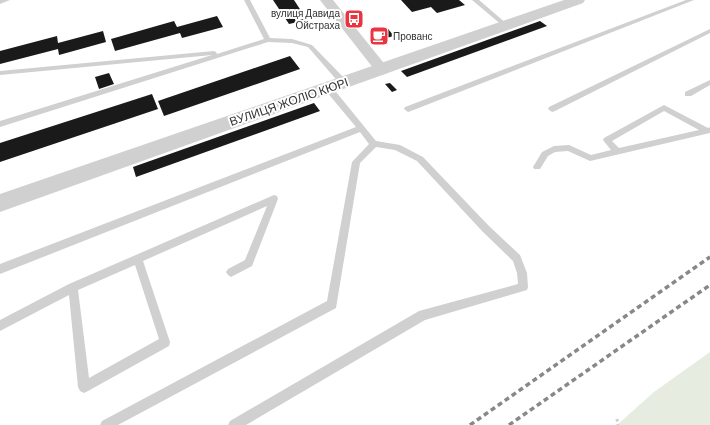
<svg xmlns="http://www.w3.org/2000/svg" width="710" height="425" font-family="Barlow,sans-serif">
<rect width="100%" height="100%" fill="#fff"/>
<!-- green -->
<polygon fill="#e6ecdf" points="710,352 710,425 617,425 654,392"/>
<!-- building -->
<g fill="#1a1a1a">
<polygon points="273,0 294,0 307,20 289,24"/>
<polygon points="401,0 459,0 465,5 437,13 431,7 412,12"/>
<polygon points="217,16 223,27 182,38 180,33 115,51 111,39 174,21 177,27"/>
<polygon points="540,21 547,26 407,77 401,71"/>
<polygon points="388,29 394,36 378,40 372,34"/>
<polygon points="103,31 106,42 59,55 58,49 0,64 0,51 57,36 58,43"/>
<polygon points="290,56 300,69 164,116 158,101"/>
<polygon points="109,73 114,84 99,89 95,77"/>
<polygon points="390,83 397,90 392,92 385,84"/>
<polygon points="152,94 158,109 0,162 0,143"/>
<polygon points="314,103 320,111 136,177 133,167"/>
</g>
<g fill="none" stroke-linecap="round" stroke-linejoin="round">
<!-- path -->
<polyline stroke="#cdcdcd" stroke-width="3" stroke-dasharray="2.5 2.5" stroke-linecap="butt" points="617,419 618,425"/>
<!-- service -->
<g fill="#d0d0d0" fill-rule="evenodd">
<polygon points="0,0 10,0 0,4"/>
<polygon points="244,0 250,0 270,38 292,39 312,45 347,81 347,85 341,85 308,47 292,43 268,42 0,127 0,121 212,55 0,75 0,71 214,51 216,52 217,54 264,39"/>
<polygon points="472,0 479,0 507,24 507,26 503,26"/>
<polygon points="686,0 694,0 411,111 408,112 404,109 405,107"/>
<polygon points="710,29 710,33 555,111 552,112 548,109 549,107"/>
<polygon points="710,80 710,85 691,96 685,96 685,92"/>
<polygon points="326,87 332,87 376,141 400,145 423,157 488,225 520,255 527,273 528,287 527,290 425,320 246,425 228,425 230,421 419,311 518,284 517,273 513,261 482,231 417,161 395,150 376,147 360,163 336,308 118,425 100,425 102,421 327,301 352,162 369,144 360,132 0,274 0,264 356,127 326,91"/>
<path d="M664,105l44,23 2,-1v6l-120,28 -22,-10 -13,1 -7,4 -8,13h-6l-1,-2 9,-15 12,-6 15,-1 22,10 20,-5 -8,-10 1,-2zM664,111l35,19 -80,18 -7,-7z"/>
<path d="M274,195l3,1 1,3 -26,67 -21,11 -3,-2 -2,-3 2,-3 17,-9 22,-54 -124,55 27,81 -1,4 -81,45 -4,2 -4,-2 -2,-4 -9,-92 -69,36v-11l69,-36zM135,265l24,74 -70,39 -11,-88z"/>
</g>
<!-- minor -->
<polygon fill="#d0d0d0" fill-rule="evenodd" points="320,0 333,0 387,67 389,70 387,73 382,75 377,73"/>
<!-- tertiary -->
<polygon fill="#d0d0d0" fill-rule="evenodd" points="564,0 585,0 583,3 0,212 0,194"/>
<!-- rail -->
<g stroke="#888" stroke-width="3.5" stroke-dasharray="5 3.5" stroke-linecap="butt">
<polyline points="470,425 710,257"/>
<polyline points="509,425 710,285"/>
</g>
</g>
<!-- icons -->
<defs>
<g id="bus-square" transform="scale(1)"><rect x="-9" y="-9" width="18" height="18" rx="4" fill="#ea3541" stroke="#fff"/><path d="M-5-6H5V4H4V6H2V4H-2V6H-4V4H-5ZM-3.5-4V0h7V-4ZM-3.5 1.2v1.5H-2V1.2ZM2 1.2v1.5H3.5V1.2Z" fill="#fff"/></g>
<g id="cafe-square" transform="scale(1)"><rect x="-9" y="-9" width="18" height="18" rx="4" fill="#ea3541" stroke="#fff"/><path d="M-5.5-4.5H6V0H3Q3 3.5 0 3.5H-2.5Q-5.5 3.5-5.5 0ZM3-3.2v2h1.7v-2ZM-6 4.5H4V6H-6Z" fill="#fff"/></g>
</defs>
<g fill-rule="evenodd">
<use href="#bus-square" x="354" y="19"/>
<use href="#cafe-square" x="379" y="36"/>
</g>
<g text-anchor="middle" stroke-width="4" stroke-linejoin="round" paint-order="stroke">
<!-- far-poi labels -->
<g font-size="10" fill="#333" stroke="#fff" text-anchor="end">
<text x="340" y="17">вулиця Давида<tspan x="340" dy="12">Ойстраха</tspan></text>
<text x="393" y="40" text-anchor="start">Прованс</text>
</g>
<!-- street labels -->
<g font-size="12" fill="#333" stroke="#fff">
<text transform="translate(289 102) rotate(-19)" y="4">ВУЛИЦЯ ЖОЛІО КЮРІ</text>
</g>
</g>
</svg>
